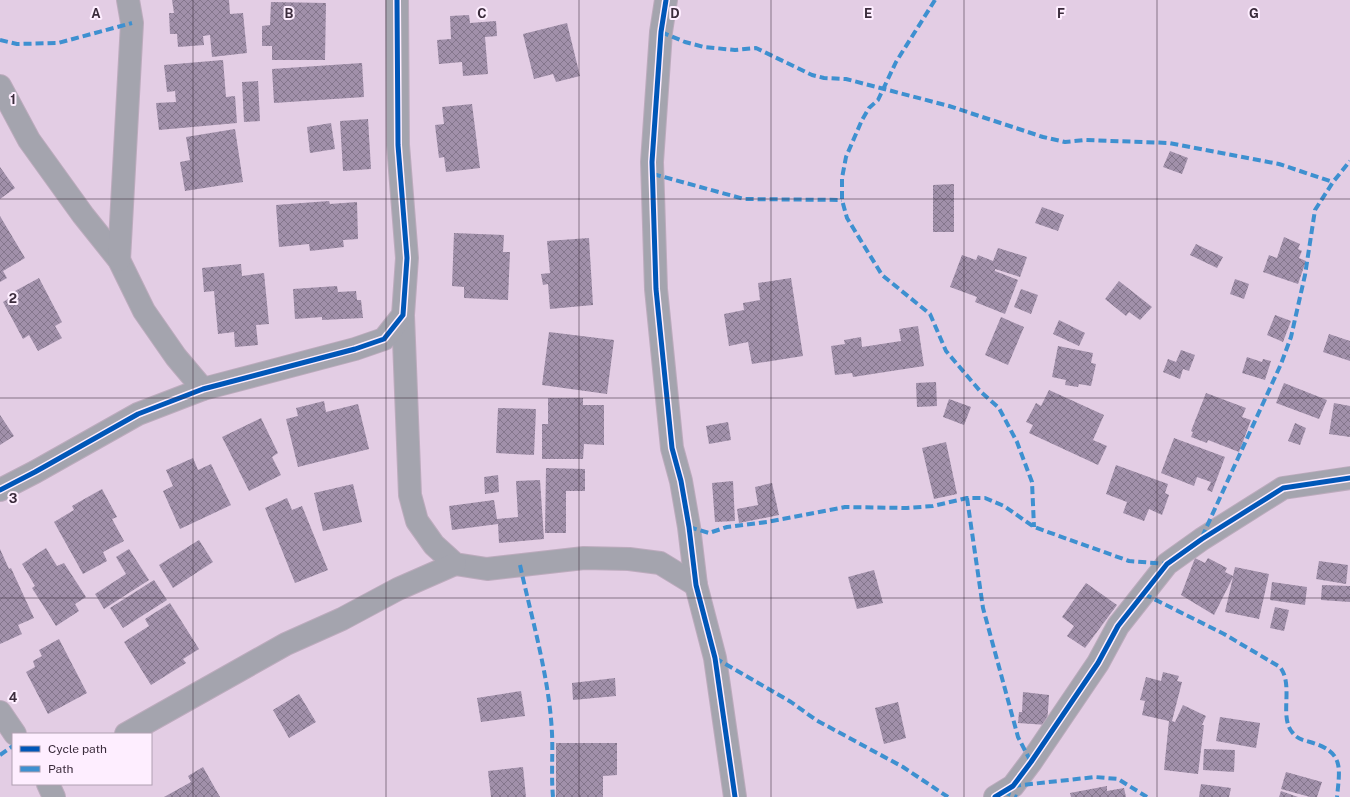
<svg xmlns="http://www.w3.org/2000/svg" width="1350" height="797" font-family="'Public Sans',sans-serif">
<defs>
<pattern id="building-cross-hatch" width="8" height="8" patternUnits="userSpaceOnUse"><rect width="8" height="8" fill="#a190aa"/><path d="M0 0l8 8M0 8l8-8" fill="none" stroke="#84768c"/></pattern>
</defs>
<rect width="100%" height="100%" fill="#e3cde4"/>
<!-- building -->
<g fill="url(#building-cross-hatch)">
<polygon points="172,0 229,0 230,14 243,13 247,53 212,57 210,35 203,36 204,45 178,47 177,34 170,34 169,13 174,13"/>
<polygon points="271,2 326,3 325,60 272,60 272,46 262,46 262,26 270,25"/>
<polygon points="469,15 470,23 496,21 497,36 485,37 488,74 463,76 462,62 439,64 437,40 451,39 450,16"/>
<polygon points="567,23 580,76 556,82 553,74 534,79 523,34"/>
<polygon points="223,60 226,97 235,96 237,123 159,130 156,103 176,102 175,91 167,92 164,65"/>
<polygon points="362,63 364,97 274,103 272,69"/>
<polygon points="258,81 260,121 244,122 242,82"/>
<polygon points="472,104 480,168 446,172 444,157 439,158 435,125 444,124 442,107"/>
<polygon points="368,119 371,169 343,171 340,121"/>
<polygon points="331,123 335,149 310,153 307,127"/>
<polygon points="235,129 243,182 185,191 180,162 190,160 186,137"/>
<polygon points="1170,151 1188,158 1182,174 1163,167"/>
<polygon points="0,167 15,188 0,199"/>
<polygon points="954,184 954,232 933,232 933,185"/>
<polygon points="329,201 330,204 357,202 358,239 343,240 344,247 310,251 309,244 279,247 276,205"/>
<polygon points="1042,207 1064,215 1058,231 1035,223"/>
<polygon points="0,216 25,258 3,271 7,278 0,282"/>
<polygon points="454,233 504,235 503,252 510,252 508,300 464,298 464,287 452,286"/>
<polygon points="1284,237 1300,244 1298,249 1302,251 1299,258 1306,261 1298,284 1263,272 1269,255 1277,258"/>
<polygon points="589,238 593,305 550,309 548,284 543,285 541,274 550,273 547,241"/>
<polygon points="1196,244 1223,257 1217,268 1190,255"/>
<polygon points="998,248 1027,257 1020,277 995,269 995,271 1018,280 1005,314 975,302 977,297 950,287 962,255 976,260 978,255 993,261"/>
<polygon points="241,264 242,276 264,273 269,324 256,325 258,345 235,347 234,332 218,334 214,291 204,292 202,268"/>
<polygon points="39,278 62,322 55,326 62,338 38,351 29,335 23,339 3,302 16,294 15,291"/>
<polygon points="791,278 803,356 752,364 748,342 729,346 724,314 744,310 743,303 760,300 758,283"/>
<polygon points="1235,279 1249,284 1244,299 1230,294"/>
<polygon points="1119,281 1152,307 1140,320 1129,312 1126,316 1105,299"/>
<polygon points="337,286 338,292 356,291 357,300 361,300 363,318 322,320 322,317 295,319 293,289"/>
<polygon points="1021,289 1038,295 1031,314 1014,307"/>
<polygon points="1275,315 1291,321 1283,342 1267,335"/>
<polygon points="1001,317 1024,327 1008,365 985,355"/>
<polygon points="1059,320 1085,333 1079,346 1053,334"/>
<polygon points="918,326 924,366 853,377 852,373 835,375 831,346 845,344 844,340 861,337 862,347 901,341 899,329"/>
<polygon points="549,332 614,340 607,394 542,385"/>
<polygon points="1329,334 1350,341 1350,361 1323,352"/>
<polygon points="1058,346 1093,353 1091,363 1096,364 1091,386 1079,384 1078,387 1065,385 1066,380 1052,377"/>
<polygon points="1181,350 1195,355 1189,371 1183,369 1180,379 1163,372 1168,359 1176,362"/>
<polygon points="1247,357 1262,362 1263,359 1271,361 1265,380 1242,373"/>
<polygon points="936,382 937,406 917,407 916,383"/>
<polygon points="1284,383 1327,400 1319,419 1276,403"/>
<polygon points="1049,390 1104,415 1093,440 1107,446 1098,465 1029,433 1033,425 1026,422 1036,403 1041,406"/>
<polygon points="1206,393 1246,408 1242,417 1251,420 1239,452 1208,440 1207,443 1191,437 1193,432 1191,431"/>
<polygon points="548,398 583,398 583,405 604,405 604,445 584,444 583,459 542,459 542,424 548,424"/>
<polygon points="949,399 971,407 964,425 943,417"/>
<polygon points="324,401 326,412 358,404 369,449 298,467 286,419 298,416 296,408"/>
<polygon points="1334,403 1350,406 1350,437 1329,434"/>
<polygon points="498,408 536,409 534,455 496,453"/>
<polygon points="0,415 14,436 0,445"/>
<polygon points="261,418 278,453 272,457 281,475 249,491 222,437"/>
<polygon points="728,422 731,440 709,444 706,426"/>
<polygon points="1295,423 1306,428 1300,445 1288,441"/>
<polygon points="1174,438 1225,457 1212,492 1207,490 1211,482 1197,477 1194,486 1161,473"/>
<polygon points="946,442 957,494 934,499 922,448"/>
<polygon points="193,458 198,470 211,464 231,505 180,529 163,491 173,486 166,470"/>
<polygon points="1116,465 1168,484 1165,493 1169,495 1162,515 1149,509 1144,521 1123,513 1127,502 1106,494"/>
<polygon points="546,468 585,469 585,491 566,491 566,533 545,533"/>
<polygon points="498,475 499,492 485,494 484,477"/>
<polygon points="540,480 544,539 499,543 498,524 452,530 449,506 494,500 497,519 518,517 516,481"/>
<polygon points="733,481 735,521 715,522 712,483"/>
<polygon points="772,483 779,515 739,523 737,509 758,505 755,487"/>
<polygon points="353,484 362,522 323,531 314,493"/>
<polygon points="102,489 117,517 112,519 124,541 103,552 107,561 83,574 54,522 74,510 72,506"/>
<polygon points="287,498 292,510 302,506 328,570 295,583 265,508"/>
<polygon points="199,540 213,562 173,588 159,565"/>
<polygon points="46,548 57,566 64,563 86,597 75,604 79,611 56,626 32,588 35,586 22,564"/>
<polygon points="0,549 9,569 11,568 34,618 18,625 22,634 0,644"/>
<polygon points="129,549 149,580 104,609 95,594 126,574 116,557"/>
<polygon points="1195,558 1205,563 1208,558 1227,568 1225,572 1233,576 1235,567 1269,574 1259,619 1225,612 1233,577 1214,615 1181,595"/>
<polygon points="1319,561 1348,565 1346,584 1316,579"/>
<polygon points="874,570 883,603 857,609 848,577"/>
<polygon points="154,580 167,600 123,628 110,608"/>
<polygon points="1272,582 1307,587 1305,605 1270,600"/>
<polygon points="1086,583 1117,605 1085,648 1067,636 1074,626 1062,617"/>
<polygon points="1322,585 1350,586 1350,602 1321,600"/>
<polygon points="170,603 199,649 183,659 186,663 151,685 124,642 149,626 145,619"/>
<polygon points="1275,607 1289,610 1284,631 1270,628"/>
<polygon points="59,639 87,693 48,714 26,672 35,667 33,661 42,656 39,650"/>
<polygon points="1163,672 1179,676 1177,681 1182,682 1172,721 1175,722 1183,705 1206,716 1202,725 1204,725 1198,774 1164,770 1169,721 1142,715 1145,701 1140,700 1146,677 1161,681"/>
<polygon points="615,678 616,696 573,700 572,683"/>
<polygon points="521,691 525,716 481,722 477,698"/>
<polygon points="1023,692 1049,695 1047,725 1018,723 1019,712 1022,712"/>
<polygon points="299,694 316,722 289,738 273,710"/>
<polygon points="898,702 906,738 884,744 875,708"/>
<polygon points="1220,717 1260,723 1256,748 1216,741"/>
<polygon points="556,743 617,743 617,775 603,776 603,797 556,797"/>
<polygon points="1204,749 1235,750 1234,772 1203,770"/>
<polygon points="203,767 220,797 164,797 191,782 188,776"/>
<polygon points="523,767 526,797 491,797 488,771"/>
<polygon points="1286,772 1322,782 1317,797 1310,797 1281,789"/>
<polygon points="1201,784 1231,788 1229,797 1199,797"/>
<polygon points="1107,786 1107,791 1124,788 1126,797 1071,797 1070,793"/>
<polygon points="1281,791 1298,797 1279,797"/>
</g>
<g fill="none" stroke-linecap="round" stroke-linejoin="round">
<!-- minor casing -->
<g stroke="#bcabbd" stroke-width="24">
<g id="minor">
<polyline points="666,0 661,32 652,162 656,289 672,448 681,481 689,527 696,585 715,658 735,797"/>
<polyline points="0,86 29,140 83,215 119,260 144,311 176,357 203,389"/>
<polyline points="119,260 132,23 128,0"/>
<polyline points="403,315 410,495 417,521 434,545 455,564 487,569 584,558 629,559 660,563 696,585"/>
<polyline points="0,490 35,472 138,414 203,389 355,349 384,339 403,315 407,258 398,145 397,0"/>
<polyline points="0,712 15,734"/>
<polyline points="126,734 286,644 342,619 398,589 455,564"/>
<polyline points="48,784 54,797"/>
<polyline points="995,797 1013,786 1031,762 1098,663 1118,626 1167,564 1202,539 1283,488 1350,478"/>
</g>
</g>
<!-- minor -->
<use href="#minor" stroke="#a4a4ae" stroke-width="22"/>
<!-- quiet -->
<g stroke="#3e90d0" stroke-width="4" stroke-dasharray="8 4" stroke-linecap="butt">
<polyline points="935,0 896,62 878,100 869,108 862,120 846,157 842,178 842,200 847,218 882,275 930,314 946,351 980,391 999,408 1017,442 1032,482 1034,527"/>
<polyline points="661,32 685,42 704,47 735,50 756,48 812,75 824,78 846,79 949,106 1043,137 1065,142 1086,140 1169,143 1279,164 1333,182"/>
<polyline points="0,40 17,44 58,43 132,23"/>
<polyline points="653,174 744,199 842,200"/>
<polyline points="967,498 983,608 1018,737 1031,762"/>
<polyline points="689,527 709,533 727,527 767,522 845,507 907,508 933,506 967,498 985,498 1004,506 1034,527 1129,561 1167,564"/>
<polyline points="1202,537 1281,364 1291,337 1305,275 1315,210 1333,182 1350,161"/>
<path d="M520,565c12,55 29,111 32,168 1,22 -1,42 1,64"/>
<path d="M1144,594l80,40 56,33c14,18 -1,49 12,65 5,7 11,8 18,10 34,10 30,25 27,55"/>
<polyline points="715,658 791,702 816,720 903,767 948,797"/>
<polyline points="0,755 13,746"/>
<polyline points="1013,786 1095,777 1118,779 1147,797"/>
<polyline points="1003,792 1017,797"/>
</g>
<!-- cycleway casing -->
<g stroke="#feeeff" stroke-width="8">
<g id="cycleway">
<polyline points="666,0 661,32 652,162 656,289 672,448 681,481 689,527 696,585 715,658 735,797"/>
<polyline points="0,490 35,472 138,414 203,389 355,349 384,339 403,315 407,258 398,145 397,0"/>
<polyline points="995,797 1013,786 1031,762 1098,663 1118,626 1167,564 1202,539 1283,488 1350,478"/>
</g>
</g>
<!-- cycleway -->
<use href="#cycleway" stroke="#0057b8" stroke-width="5"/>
</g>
<!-- grid -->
<path fill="none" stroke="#3b2c3c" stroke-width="1" stroke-opacity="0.55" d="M193,0v797M386,0v797M579,0v797M771,0v797M964,0v797M1157,0v797M0,199h1350M0,398h1350M0,598h1350"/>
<g font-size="13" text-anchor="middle" font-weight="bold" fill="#3b2c3c" stroke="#feeeff" stroke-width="4" stroke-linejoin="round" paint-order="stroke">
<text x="96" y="18">A</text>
<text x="289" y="18">B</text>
<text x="482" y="18">C</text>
<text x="675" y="18">D</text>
<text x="868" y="18">E</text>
<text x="1061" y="18">F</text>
<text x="1254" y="18">G</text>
<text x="13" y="104">1</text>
<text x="13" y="303">2</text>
<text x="13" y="503">3</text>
<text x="13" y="702">4</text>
</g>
<!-- legend -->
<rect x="12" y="733" width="140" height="52" fill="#feeeff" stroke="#b0a0b1"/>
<rect x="20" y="746" width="20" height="6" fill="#0057b8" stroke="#b0a0b1"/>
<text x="48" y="753" font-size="12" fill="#3b2c3c">Cycle path</text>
<rect x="20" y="766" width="20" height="6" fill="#3e90d0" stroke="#b0a0b1"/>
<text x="48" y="773" font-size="12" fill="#3b2c3c">Path</text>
</svg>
